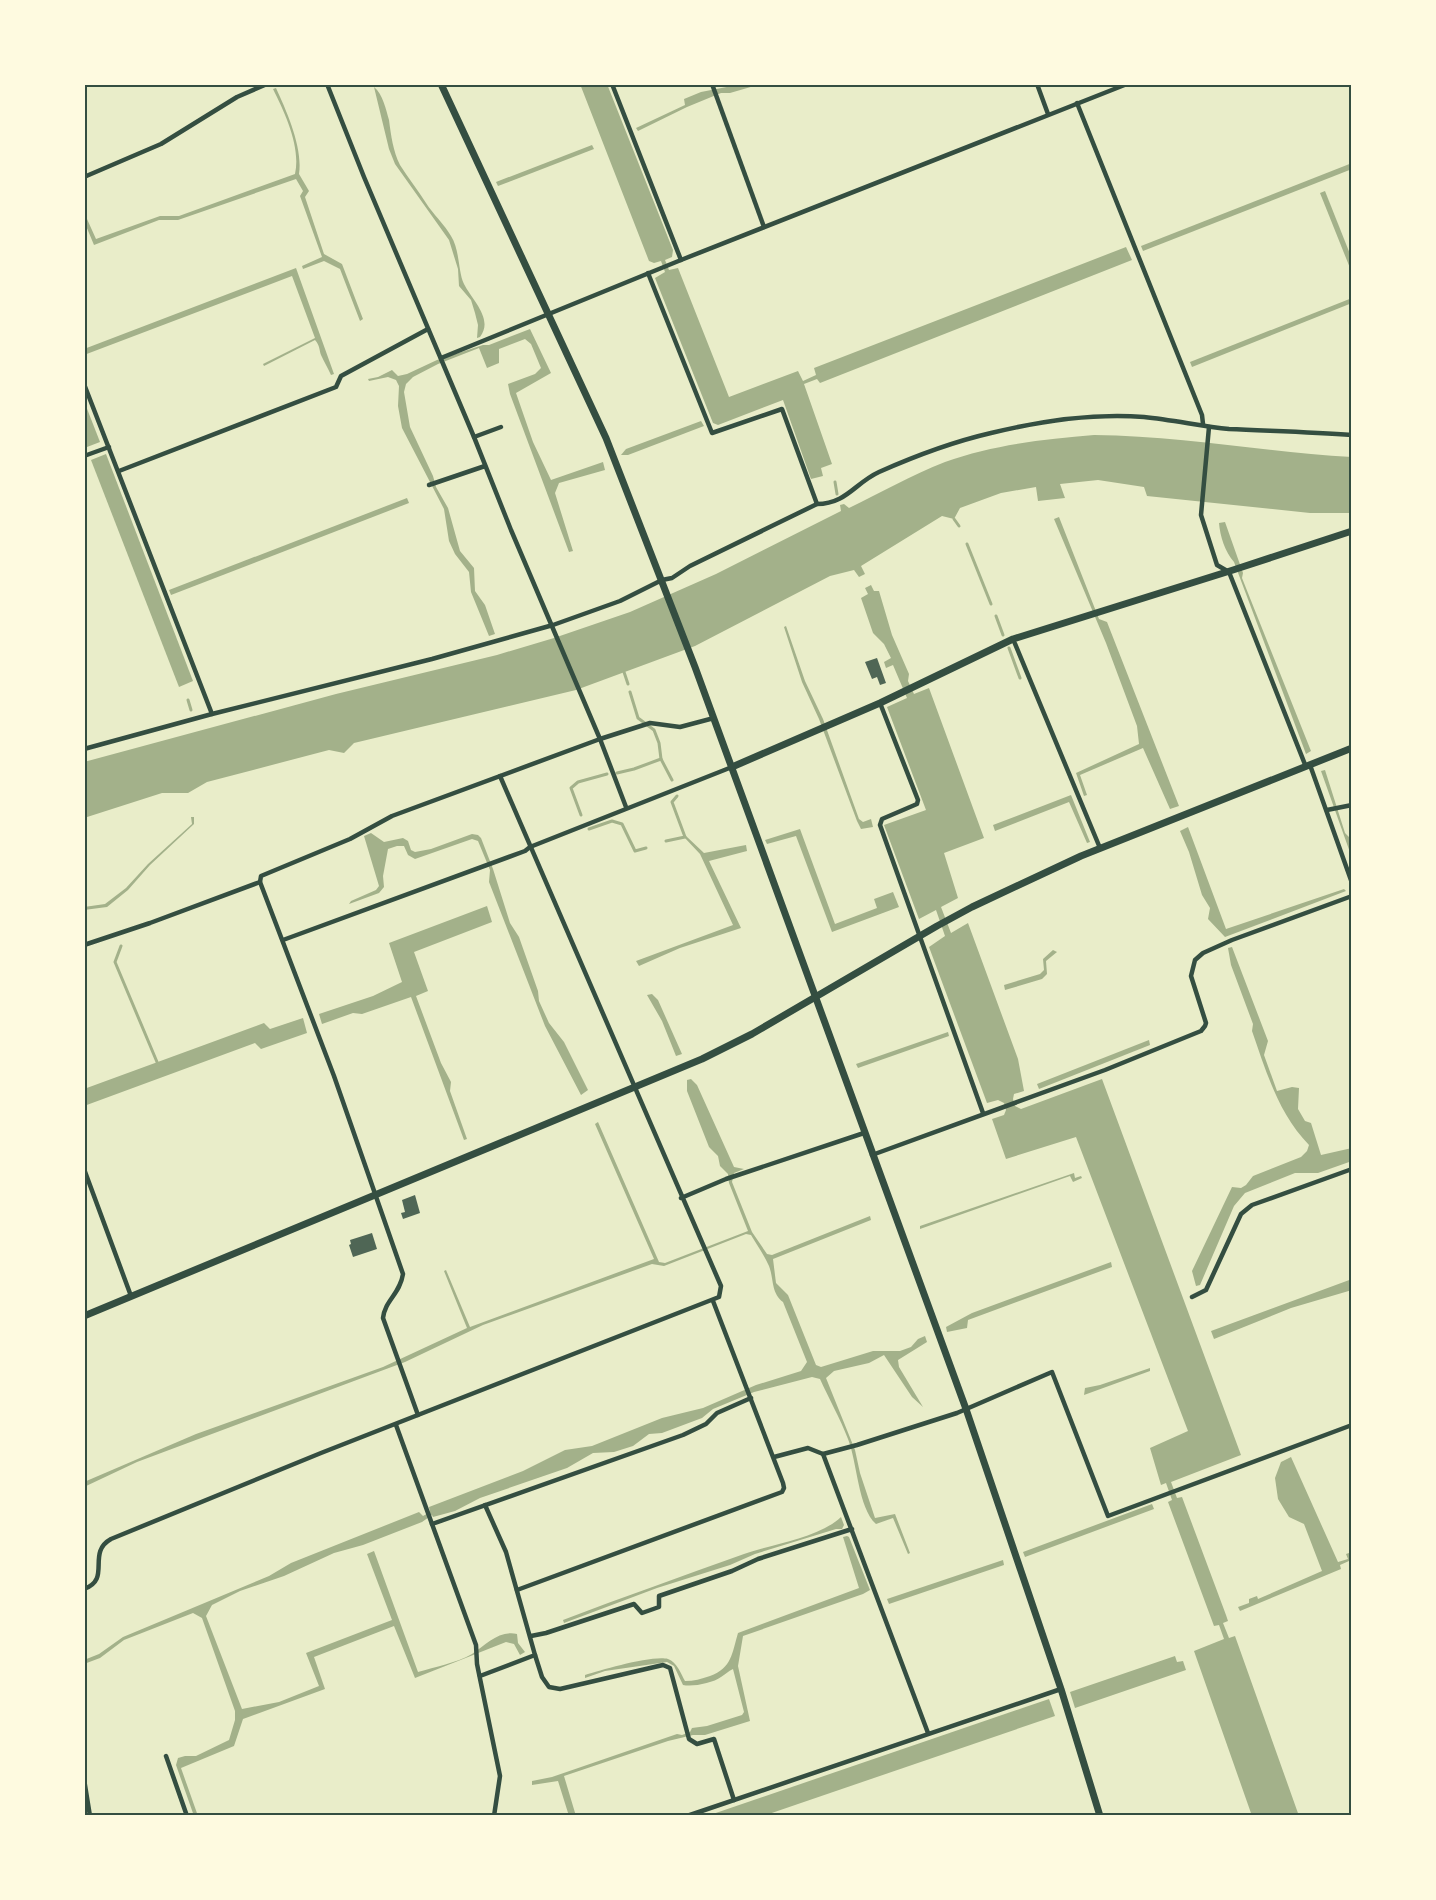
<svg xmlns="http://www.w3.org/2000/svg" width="1436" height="1900" font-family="Helvetica,sans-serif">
<rect width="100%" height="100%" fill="#e9edc9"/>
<!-- water -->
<g fill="#a3b18a">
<polygon points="580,84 607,84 673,250 672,257 665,260 669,270 678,268 729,397 798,371 803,381 816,375 814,368 1126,247 1132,260 820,383 817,379 804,384 832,464 821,468 823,476 811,479 783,400 718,425 713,423 655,278 665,272 661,261 654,263 649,261"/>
<polygon points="742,84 761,84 730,93 721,93 687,107 638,131 636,128 685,105 684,99 701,92"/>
<path d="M374,87c9,7 12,23 15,33 2,15 4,31 11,45 8,13 18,25 26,38 7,11 19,22 25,33 9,14 7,36 13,48 8,16 30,35 16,53l-3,1 1,-13 -3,-12 -4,-13 -12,-14 -1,-17 -9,-29 -54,-76 -6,-15z"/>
<path d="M276,88c11,24 27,60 23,86l10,17 -4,6 19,57 18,10 21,55 -3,2 -20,-52 -16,-8 -21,8 -1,-3 20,-9 -22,-61 3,-5 -7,-12 -118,41h-19l-65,25 -10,-24 3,-2 9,20 64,-23h19l116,-42c6,-27 -10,-61 -22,-85z"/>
<polygon points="592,145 594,149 498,186 496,182"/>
<polygon points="1352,163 1352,169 1143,251 1141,246"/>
<polygon points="1325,191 1352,259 1352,273 1320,193"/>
<path d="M296,268l38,106 -3,1c-3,-7 -7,-13 -10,-20 -2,-6 -1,-9 -6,-15l-51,26 -1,-2 52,-26 -23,-62 -208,79v-6z"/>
<polygon points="1352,298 1352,303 1192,367 1190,362"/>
<polygon points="530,329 551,373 516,393 533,442 551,480 603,462 605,470 559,483 555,493 573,551 569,552 510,394 508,384 535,374 541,368 531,344 525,339 499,349 499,363 487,368 479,348 438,364 413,377 406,384 404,392 410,427 433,476 436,487 448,508 460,551 474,568 475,591 485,605 495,634 489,636 471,592 469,572 455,554 449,541 444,509 402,428 398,406 399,386 396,380 388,377 369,381 368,379 378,377 392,370 398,376 407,374 437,360 483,345 489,345"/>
<polygon points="84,401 100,442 87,447 84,440"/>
<polygon points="701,421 704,426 628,455 621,455 626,449"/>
<path d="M1094,435c87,1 172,17 258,22v56h-42l-163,-17 -3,-9 -46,-7 -38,4 5,14 -27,3 -2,-14 -35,6 -41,15 -6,11 -12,-3 -81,50 4,8 -6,3 -5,-7 -24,6 -135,70 -119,44 -222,53 -10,10 -15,-3 -122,32 -19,11h-26l-78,25v-56l252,-68 161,-39 57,-17 76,-26 86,-38 125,-63 -1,-6 4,-1 5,4c31,-15 63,-33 96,-46 48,-17 99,-23 149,-27z"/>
<polygon points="106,454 193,681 179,687 91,460"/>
<polygon points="407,498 409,503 171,595 169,590"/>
<polygon points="1059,517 1099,619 1107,622 1179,806 1170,809 1143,748 1080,775 1087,795 1084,796 1076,773 1139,744 1137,726 1106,643 1054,519"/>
<path d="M1225,522l18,51 -1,5 69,173 -5,3 -72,-192c-9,-10 -14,-26 -15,-39z"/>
<polygon points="871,585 874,591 879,591 892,635 909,674 908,681 914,694 929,688 984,838 944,853 958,898 941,907 951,933 968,923 1018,1059 1024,1091 1014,1094 1013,1099 1015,1106 1021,1109 1102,1079 1241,1455 1171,1482 1177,1498 1182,1497 1226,1615 1228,1621 1223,1623 1229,1638 1235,1636 1299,1816 1252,1816 1194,1651 1224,1639 1219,1625 1214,1626 1168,1502 1172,1500 1166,1483 1161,1485 1150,1448 1188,1431 1076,1137 1006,1159 992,1119 1004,1115 1006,1110 1004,1103 998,1100 987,1103 929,947 945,936 936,910 919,919 884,825 926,810 887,707 907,698 893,665 886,668 884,662 891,658 884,644 873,633 861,598 868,594 865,588"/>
<polygon points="786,626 805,681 823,719 859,819 863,822 871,819 873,827 861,829 857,821 819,719 802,682 784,627"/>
<polygon points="1325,770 1345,833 1352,840 1352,858 1321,771"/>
<polygon points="1071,795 1090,842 1087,843 1069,802 995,831 993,825"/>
<polygon points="191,817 194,817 194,824 150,865 128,890 107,907 84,910 84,907 105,904 126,888 148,864 192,824"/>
<polygon points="1188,827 1226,929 1344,889 1346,891 1225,937 1208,919 1210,908 1202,895 1189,852 1180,831"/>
<polygon points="800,829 835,924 877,908 874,899 893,892 899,907 832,932 796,836 767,844 765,840"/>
<polygon points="371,833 384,842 403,838 408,841 411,850 415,852 431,849 472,834 478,835 481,838 493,869 510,923 519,937 538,991 539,1001 549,1023 564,1042 588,1090 581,1095 545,1026 489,882 490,870 478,841 472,839 415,859 408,855 404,846 397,846 388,849 383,876 384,887 379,893 349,904 351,901 376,890 379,886 364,836"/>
<polygon points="686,836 704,853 746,845 747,851 709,861 741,928 680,948 639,966 636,961 733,925 700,854 684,837"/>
<polygon points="487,906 492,922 414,952 428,991 416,996 441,1063 451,1082 450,1091 467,1139 464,1140 411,997 362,1014 353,1013 322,1024 319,1014 373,996 402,982 389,943"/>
<path d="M1232,947l36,94 -4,14 13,36 15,-4 7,1 -1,21 7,12 6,2 10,32 31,-7v13l-34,12h-23l-50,20 -11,13 -34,79 -4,1 -4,-15 40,-84 9,1 5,-3 7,-9 48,-19 6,-6 2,-6c-31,-32 -43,-74 -57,-114l1,-7 -22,-59 -3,-17z"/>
<polygon points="1053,950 1057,952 1046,961 1047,974 1042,979 1005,990 1004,985 1040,974 1044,970 1043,959"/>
<polygon points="652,994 658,1000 682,1054 676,1056 662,1021 647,995"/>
<polygon points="303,1018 307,1033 261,1049 255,1043 84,1106 84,1089 264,1023 270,1029"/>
<polygon points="948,1032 949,1036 858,1068 856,1064"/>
<polygon points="1149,1040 1150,1045 1039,1089 1037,1084"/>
<path d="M691,1079l6,6 37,82 10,2 -10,4 -2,9 20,50 15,22 5,1 98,-39 1,4 -98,39 3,24 12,12 28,70 5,2 52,-16h27l11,-4 7,-8 7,-3 2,6 -29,18 1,7 24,40 -11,-10 -28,-42 -15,8 -35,8 -8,7 29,72 5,23 15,45 20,-4 15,39 -2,1 -15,-36 -17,6c-18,-16 -19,-63 -28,-85 -8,-21 -19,-40 -28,-60l-8,-2 -58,15 -41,17 -11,9 -40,15 -13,1 -16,12 -19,6 -21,1 -26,15 -87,30 -25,13 -22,6 -1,-2 -10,7 -59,23 -29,8 -50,23 -44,15 -28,14 -6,11 36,93 37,-7 40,-16 -13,-33 86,-33 -25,-66 7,-3 44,121c17,-5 38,-9 54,-18 14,-9 27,-24 45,-20l1,9 7,9 -5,3 -6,-11 -8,-2 -91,36 -21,-52 -80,31 11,32 -82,30 -9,27 -53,22 17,48h-4l-18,-51 2,-7 7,-2h11l33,-16 6,-20v-9l-33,-93 -9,-5 -69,27 -24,18 -16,6v-4l15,-6 24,-17 146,-61 22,-13 128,-51 4,4 7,-4 -1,-5 94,-36 42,-21 27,-4 70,-28 41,-10 53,-23 45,-14 6,-9 -24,-60c-12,-9 -9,-23 -14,-36 -5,-11 -12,-21 -18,-31l-5,-1 -82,32 -12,-2 -169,61 -78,37 -268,100 -53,25v-5l112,-48 187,-67 84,-39 -23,-57 2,-1 24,57 184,-68 -59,-135 3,-2 61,140 6,1 83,-32 -19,-48 -1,-9 -8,-8 -2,-10 -9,-9 -22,-56v-11z"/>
<polygon points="1074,1173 1075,1178 1081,1176 1082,1178 1073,1182 1070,1176 920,1229 920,1226"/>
<polygon points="1111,1262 1112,1267 968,1320 967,1328 947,1332 946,1327 972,1313"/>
<polygon points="1352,1279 1352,1290 1291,1308 1214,1339 1211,1331"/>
<polygon points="1150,1368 1150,1371 1084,1395 1085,1388 1100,1385"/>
<polygon points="1291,1457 1338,1562 1348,1559 1346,1554 1352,1552 1352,1563 1349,1561 1340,1565 1341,1569 1240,1611 1238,1607 1249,1603 1249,1599 1257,1596 1258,1599 1322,1571 1304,1524 1289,1517 1278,1499 1275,1478 1281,1462"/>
<polygon points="1152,1504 1154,1509 1025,1557 1023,1552"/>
<path d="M841,1517l3,8 -2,4h-6l-81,25 -25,11 -73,23 -93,35 -1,-3c60,-23 120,-44 181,-66 28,-10 75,-16 97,-37z"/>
<path d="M847,1536l2,1 21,53 -7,4 -120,42 -5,30 12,55 -45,14h-12l-25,6 -104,35 12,40h-7l-11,-35 -26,4v-4l20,-4 125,-43 5,1 8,-3 2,-4 15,-2 35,-11 2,-3 -11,-43c-5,2 -7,5 -12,8 -8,6 -28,10 -38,8l-9,-19 -7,-4 -62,9 -20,7v-3c17,-5 67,-20 83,-16 9,3 13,15 17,22 9,0 16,-2 25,-5 22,-8 22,-23 28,-43l121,-45 -16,-51z"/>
<polygon points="1003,1560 1004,1565 889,1604 887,1599"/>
<polygon points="1175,1656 1177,1662 1183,1661 1186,1670 1075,1708 1070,1692"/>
<polygon points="1049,1699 1055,1716 763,1816 707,1816"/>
</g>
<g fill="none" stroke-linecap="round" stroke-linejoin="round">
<!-- stream -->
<g stroke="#a3b18a" stroke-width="3">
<polyline points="835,482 837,494"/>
<polyline points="954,519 959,526"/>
<polyline points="967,544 991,604"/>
<polyline points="996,616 1003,635"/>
<polyline points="1009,648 1020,678"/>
<polyline points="624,672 628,684"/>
<polyline points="630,692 638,718 654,730 659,743 661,759 672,780"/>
<polyline points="188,700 191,710"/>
<polyline points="617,773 634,769 661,759"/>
<polyline points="581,815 571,788 578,782 607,774"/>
<polyline points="589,829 612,821 622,824 635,851 646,848"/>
<polyline points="666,841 685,837 672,802 677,796"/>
<polyline points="121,946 115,962 157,1062"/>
</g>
</g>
<!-- building -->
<g fill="#4f6655">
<polygon points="877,658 886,683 880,685 877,677 872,679 865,662"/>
<polygon points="415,1195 420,1213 403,1219 401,1213 405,1212 402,1200"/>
<polygon points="372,1233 377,1249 353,1257 349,1245 351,1244 350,1240"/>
</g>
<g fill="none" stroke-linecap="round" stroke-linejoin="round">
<!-- minor -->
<g stroke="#344e41" stroke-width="4.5">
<polyline points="327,84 364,177 474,437 511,530 600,739 626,807"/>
<polyline points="712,84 764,227"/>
<polyline points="1037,84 1048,114"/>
<polyline points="1077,103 1202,415 1203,424"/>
<polyline points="84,177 161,144 237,97 267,84"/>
<polyline points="681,260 1127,84"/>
<polyline points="648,273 712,433 782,409 817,504"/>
<polyline points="441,358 681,260 612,84"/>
<polyline points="84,384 212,714"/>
<polyline points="1209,427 1201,515 1217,565 1229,572 1306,767"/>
<polyline points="474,437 501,427"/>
<polyline points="84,456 109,447"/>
<polyline points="119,471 336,387 341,376 428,329"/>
<polyline points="429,485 485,466"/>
<polyline points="1013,639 1100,848"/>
<polyline points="880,703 918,800 917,804 882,819 880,825 983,1113"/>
<path d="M84,749l128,-35 220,-55 121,-34 67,-24 42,-21 10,-2 18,-12 127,-62c29,0 38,-21 62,-32 36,-16 73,-30 112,-39 49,-12 102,-20 153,-16 29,3 57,9 85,12 41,2 82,3 123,6"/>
<polyline points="1310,765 1352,883"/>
<polyline points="1327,810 1352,805"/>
<path d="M260,882l74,194 69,198c-3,20 -18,26 -20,44l35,97"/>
<polyline points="283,940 525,851 530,847 732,767"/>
<polyline points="84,945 150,923 260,882 261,876 350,839 392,816 600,739 650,723 680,727 714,718"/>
<polyline points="872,1155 1105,1070 1201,1031 1205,1026 1206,1023 1191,976 1195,960 1203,953 1232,940 1352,896"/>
<polyline points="84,1169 131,1296"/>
<polyline points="681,1198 726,1179 864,1133"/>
<polyline points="1192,1297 1206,1290 1241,1214 1252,1205 1352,1169"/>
<polyline points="396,1425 476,1645 477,1664 500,1776 494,1816"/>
<polyline points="823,1454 857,1445 957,1413 1052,1372 1108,1516 1352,1425"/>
<polyline points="774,1457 808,1448 823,1454 928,1733"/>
<polyline points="432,1524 683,1435 706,1424 717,1413 751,1398"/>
<path d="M84,1589c28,-10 2,-36 27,-50l210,-86 398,-156 2,-11 -221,-510"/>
<polyline points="517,1590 782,1492 784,1488 783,1483 713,1301"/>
<polyline points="531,1636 546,1633 634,1604 642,1613 659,1607 659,1596 732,1571 758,1559 852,1529"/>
<polyline points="535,1655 542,1677 549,1687 560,1689 663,1665 670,1668 689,1739 697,1744 714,1739 734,1800"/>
<polyline points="480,1676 535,1655 506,1552 485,1505"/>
<polyline points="166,1756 187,1816"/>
<polyline points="84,1779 90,1816"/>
<polyline points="687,1816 1061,1689"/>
</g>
<!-- primary -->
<g stroke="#344e41" stroke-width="7">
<polyline points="441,84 606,438 695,667 966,1409 1061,1689 1100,1816"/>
<polyline points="732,767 880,703 1013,639 1233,570 1352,531"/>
<polyline points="84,1316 702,1059 752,1034 937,926 972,907 1081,856 1352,748"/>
</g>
</g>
<!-- border -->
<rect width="1436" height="1900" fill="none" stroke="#fefae0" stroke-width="171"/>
<rect x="86" y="86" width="1264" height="1728" fill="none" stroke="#344e41" stroke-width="2"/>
</svg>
